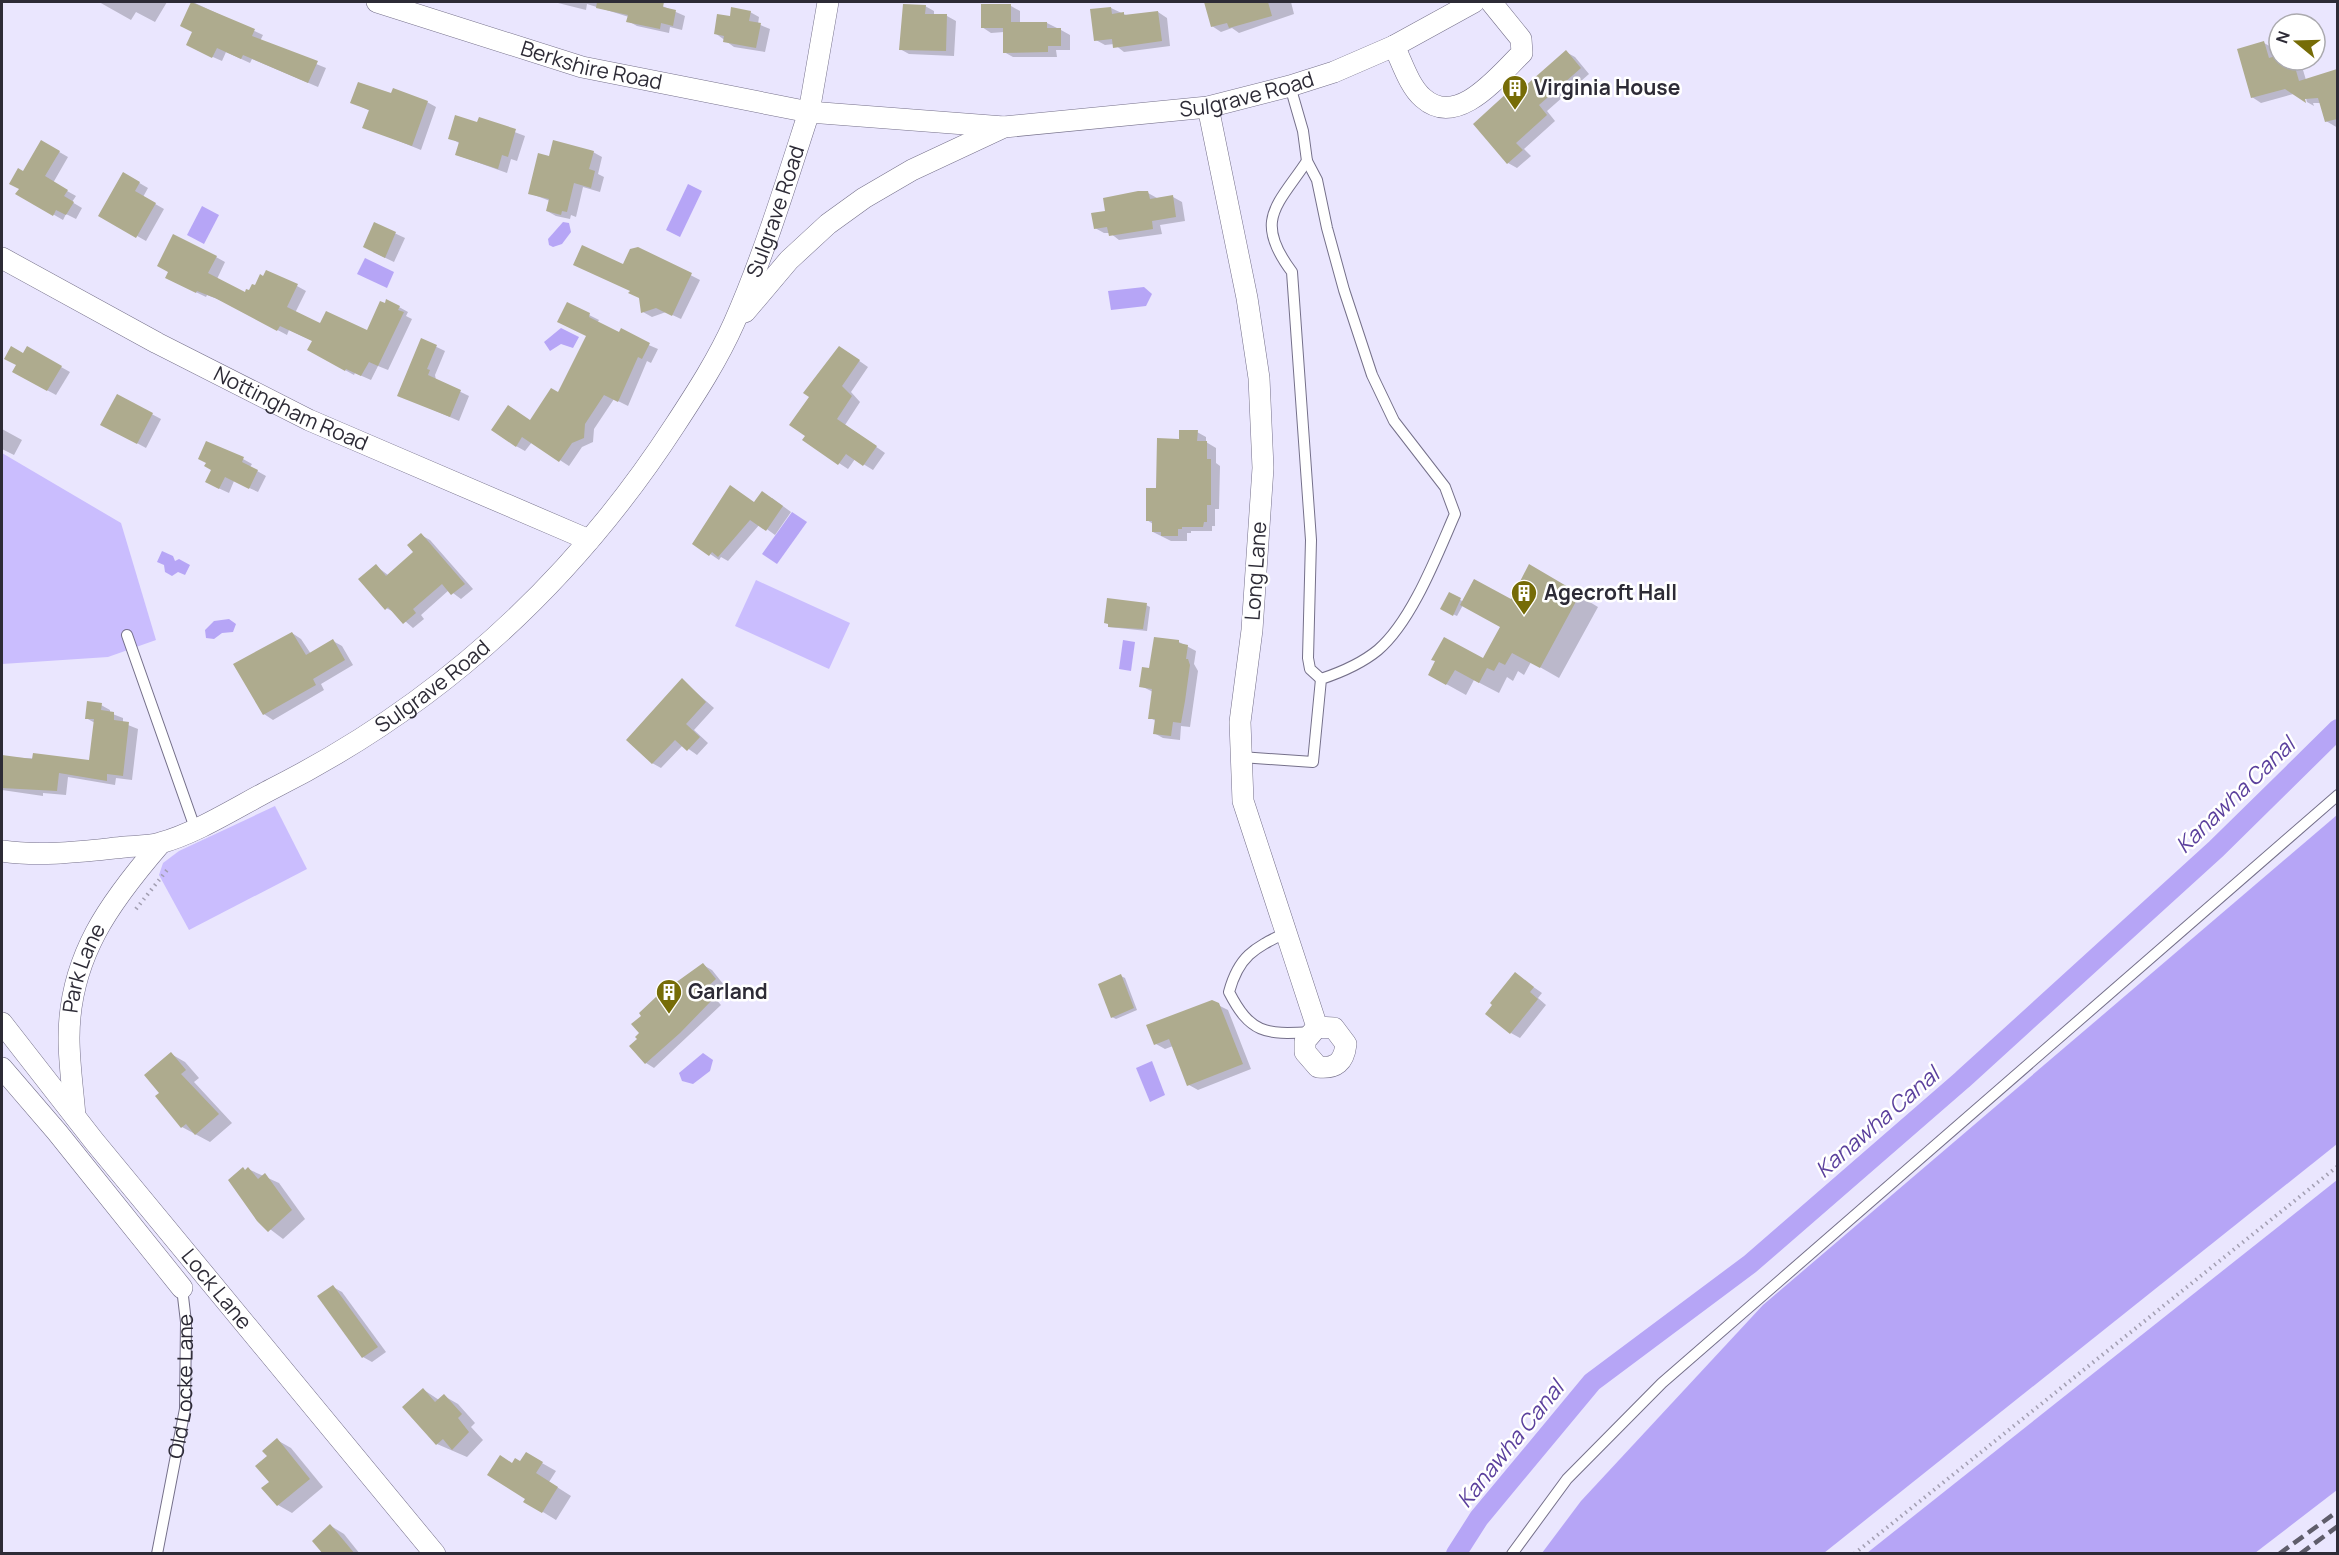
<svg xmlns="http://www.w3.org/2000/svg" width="2339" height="1555" font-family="Manrope,sans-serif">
<rect width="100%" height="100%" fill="#eae6fe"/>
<!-- green -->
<g fill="#cabdfe">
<polygon points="2,453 121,523 156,640 108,657 2,664"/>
<polygon points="756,580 850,623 829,669 735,626"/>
<polygon points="275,806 307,869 189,930 159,875 163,863 179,851"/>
</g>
<!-- water -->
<g fill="#b6a5f6">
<polygon points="688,184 702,191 680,237 666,230"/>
<polygon points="202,206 219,215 204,244 187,235"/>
<polygon points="563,222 569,223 571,232 562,244 553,247 549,245 548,239"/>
<polygon points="365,258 394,272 387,288 357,274"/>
<polygon points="1144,287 1152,294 1146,306 1111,310 1108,291"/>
<polygon points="561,328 579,337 573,348 561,344 550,351 544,342"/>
<polygon points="792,512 807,522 777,564 762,554"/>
<polygon points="162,551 173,556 175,561 179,559 190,565 185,575 178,572 172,576 165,572 164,565 157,562"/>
<polygon points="229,619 236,624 233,632 222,633 214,639 206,638 205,630 214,621"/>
<polygon points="1123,640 1135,642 1131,671 1119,669"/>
<polygon points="2337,815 2337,1144 1824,1553 1542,1553 1581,1501 1763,1305"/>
<polygon points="703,1053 713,1060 710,1071 693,1084 682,1081 679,1073"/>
<polygon points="1152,1061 1165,1095 1150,1102 1136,1068"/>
<polygon points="2337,1180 2337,1490 2255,1553 1867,1553"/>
</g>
<!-- shadow -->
<g fill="#0003">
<polygon points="99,2 167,2 155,22 136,12 131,20"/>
<polygon points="193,2 263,35 260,41 326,68 318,87 252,59 250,63 226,52 222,61 197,50 194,32 182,26"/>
<polygon points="554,2 661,2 660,5 685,16 682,30 670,27 669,33 637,26 628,21 629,17 587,4 586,10"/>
<polygon points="1212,2 1291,2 1294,14 1239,33 1232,28 1221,32 1212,26 1206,3"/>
<polygon points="925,6 934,11 934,15 947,16 956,21 954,56 909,54 900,49"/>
<polygon points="982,6 1011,6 1020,11 1020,24 1047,23 1061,30 1070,35 1070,50 1056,50 1057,57 1013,57 1004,52 1004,32 991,33 982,27"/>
<polygon points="1111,8 1128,16 1158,12 1167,18 1170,46 1124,52 1114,44 1105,45 1096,40"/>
<polygon points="750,12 759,17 758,24 770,29 765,52 734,47 715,33 731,17"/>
<polygon points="2264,43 2273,48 2279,60 2300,60 2306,80 2338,71 2338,128 2326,121 2321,103 2313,103 2314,106 2307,102 2304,91 2261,103 2252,97"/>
<polygon points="1566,52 1575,57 1589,74 1547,111 1555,121 1524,149 1531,156 1517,168 1508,163 1519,84 1526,88"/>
<polygon points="392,95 427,102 436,107 421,150 364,127 370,111 352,102"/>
<polygon points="480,119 525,136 517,161 511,159 507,173 457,155 459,143 450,138 478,124"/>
<polygon points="42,142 68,157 53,183 76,196 72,202 82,208 76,219 66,214 63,220 18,194 24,174"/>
<polygon points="593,152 602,157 598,174 604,177 600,192 583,187 576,217 571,215 570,219 556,216 547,211 550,201 529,193 550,158"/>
<polygon points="124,174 148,188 143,197 164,209 146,241 100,215"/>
<polygon points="1148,193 1157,198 1173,197 1182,202 1185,221 1160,225 1162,234 1119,240 1110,233 1104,233 1095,228 1106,212"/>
<polygon points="375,224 405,238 394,262 373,252"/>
<polygon points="638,248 700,280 681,319 666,312 652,317 643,312 641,298 631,291 624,266"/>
<polygon points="216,257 225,262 217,279 245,294 297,286 306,291 295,313 321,325 367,332 399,307 408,312 406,316 412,319 388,370 378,366 371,380 355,373 354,375 309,350 313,341 289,330 287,335 225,302 207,295 206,297 175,282"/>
<polygon points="567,304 599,320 597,323 658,349 651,363 647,361 628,406 614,399 594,429 593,442 582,447 569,466 532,442 525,451 516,446 531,421 559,394 587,336"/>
<polygon points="422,340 445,351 435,375 436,380 469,396 459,421 399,395"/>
<polygon points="27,348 70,372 56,395 14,372"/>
<polygon points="848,353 868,367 851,392 860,402 845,425 885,453 873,470 855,459 848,469 804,440"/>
<polygon points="118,396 161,419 146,448 102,424"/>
<polygon points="2,429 22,440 14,455 2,449"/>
<polygon points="1197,432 1206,437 1206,442 1216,448 1216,463 1220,466 1219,509 1215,509 1215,526 1212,526 1212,531 1191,531 1191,533 1187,533 1187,541 1171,541 1153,532 1153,524 1147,520 1157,489 1181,440"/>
<polygon points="207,443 243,459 252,464 250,467 266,476 258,492 234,481 229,493 216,487"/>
<polygon points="772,498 791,512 775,535 760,524 728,561 721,557 719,560 694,543"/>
<polygon points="421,535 430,540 473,589 461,599 449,590 421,615 424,619 413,628 396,613 386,608 376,566 388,575 415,552"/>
<polygon points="1530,566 1598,607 1559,678 1531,662 1524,675 1518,671 1513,681 1507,677 1499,693 1474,680 1466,695 1430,675 1484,660 1502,627 1463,605 1457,616 1442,609 1449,594 1464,602 1511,601"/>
<polygon points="1146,605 1150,607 1147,631 1109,627"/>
<polygon points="292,633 301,639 311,654 333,641 342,646 353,665 321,684 324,690 273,720 264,714"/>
<polygon points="1179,642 1196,651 1194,664 1198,671 1190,727 1181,726 1180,740 1163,738 1154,733 1156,721 1150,718 1153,692 1141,686 1150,670"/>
<polygon points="682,680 714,708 694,730 708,743 697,755 683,745 661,768 652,763"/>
<polygon points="101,705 110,710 110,713 123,718 123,723 138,729 132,780 116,778 115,785 68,777 66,795 43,793 43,796 2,790 2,757 91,761 95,723 86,718"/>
<polygon points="703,965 712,970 724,985 712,995 721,1005 654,1068 646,1063 640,1040"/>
<polygon points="1515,974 1542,993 1538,998 1546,1005 1520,1038 1511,1033"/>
<polygon points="1121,976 1125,978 1137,1010 1116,1019 1112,1017"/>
<polygon points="1218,1005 1228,1010 1251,1069 1198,1090 1189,1085 1173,1046 1165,1049 1156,1044"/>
<polygon points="171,1054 185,1062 199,1078 194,1082 232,1123 210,1142 182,1127 157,1096 161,1093"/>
<polygon points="248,1169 279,1183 305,1219 283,1239 258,1220 246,1171"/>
<polygon points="333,1287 342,1292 386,1352 372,1362 363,1357"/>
<polygon points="424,1390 439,1400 444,1396 458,1404 475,1423 471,1427 483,1440 467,1457 437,1444"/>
<polygon points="277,1440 291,1448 323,1487 292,1513 278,1505 271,1482 269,1456"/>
<polygon points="526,1454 556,1471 549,1482 571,1496 556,1520 525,1501 527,1498 513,1465 520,1463"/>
<polygon points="331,1526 344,1534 360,1554 320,1554"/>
</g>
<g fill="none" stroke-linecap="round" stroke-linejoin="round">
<!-- canal -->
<polyline stroke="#b6a5f6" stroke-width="20" points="1456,1554 1479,1518 1592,1382 1750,1264 1962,1080 2216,849 2338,729"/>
</g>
<!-- building -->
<g fill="#aeab8e">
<polygon points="191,2 255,29 252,36 318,61 308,83 243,55 241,59 217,48 212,58 186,45 192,32 180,26"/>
<polygon points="597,2 664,2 663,7 676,10 673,26 661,23 660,29 626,22 628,15 596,8"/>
<polygon points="1204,2 1268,2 1272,16 1229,28 1227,23 1211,27"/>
<polygon points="903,4 926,5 925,14 947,14 946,51 899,50"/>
<polygon points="981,4 1011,4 1011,22 1047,22 1047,28 1061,28 1061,46 1048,46 1048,52 1003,53 1003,28 981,28"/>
<polygon points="731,7 751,11 749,21 761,23 756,48 723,42 724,36 714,34 717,14 730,16"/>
<polygon points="1111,7 1112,14 1124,12 1124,15 1158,11 1162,41 1113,48 1112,39 1094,41 1090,9"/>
<polygon points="2264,41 2269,58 2279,55 2279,60 2293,60 2299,81 2337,69 2337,119 2325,122 2318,98 2305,99 2306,103 2285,89 2251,98 2237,49"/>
<polygon points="1566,50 1581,68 1539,105 1547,115 1516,143 1523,150 1507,164 1473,124 1519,82 1524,87"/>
<polygon points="358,82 391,93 393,88 428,101 412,146 362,128 369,110 350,103"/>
<polygon points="455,115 477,122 479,117 516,129 508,157 502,155 498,169 455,155 459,142 448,139"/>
<polygon points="41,140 60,151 45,176 68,190 64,196 74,202 66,215 56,210 53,216 15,194 19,189 9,184 18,168 23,171"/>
<polygon points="553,140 594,151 589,169 595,171 591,188 574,183 567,212 562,211 561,215 546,211 549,199 528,194 538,153 549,156"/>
<polygon points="123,172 140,182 135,191 156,203 136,238 98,216"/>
<polygon points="1138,191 1148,191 1150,199 1173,195 1176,217 1152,221 1153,229 1109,236 1107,227 1094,229 1091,213 1105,211 1103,198"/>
<polygon points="374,222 396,232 385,258 363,247"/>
<polygon points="173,234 217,256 208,273 245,292 246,289 249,290 252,284 255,285 260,274 263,276 266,270 298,284 287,307 320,323 326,311 367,330 380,301 385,303 386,299 400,306 398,310 404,312 378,366 369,362 361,376 346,369 345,371 307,350 312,341 280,326 277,331 215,298 197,291 196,293 165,278 168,272 157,266"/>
<polygon points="582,245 623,264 630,249 638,247 692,273 672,316 656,308 641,313 639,298 628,293 630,291 573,265"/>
<polygon points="567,302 590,313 589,317 619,332 621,328 650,343 642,359 638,357 618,402 604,395 585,424 584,438 572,443 559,462 522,437 516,447 491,430 508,405 530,420 551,388 558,392 586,336 557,322"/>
<polygon points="421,338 437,345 427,369 430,370 428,375 461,390 450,417 397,396"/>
<polygon points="11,346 23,353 27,346 62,366 47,391 12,372 16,365 4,359"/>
<polygon points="839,346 860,360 842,386 852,396 837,419 877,446 863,466 846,454 838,465 802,440 805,436 789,425 809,397 803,393"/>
<polygon points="117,394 153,413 137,444 100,425"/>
<polygon points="1179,430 1198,430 1197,441 1207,441 1207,459 1211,459 1211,505 1207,505 1207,522 1204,522 1203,527 1182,527 1182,529 1178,529 1178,536 1161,536 1161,532 1152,532 1152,521 1146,521 1146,488 1156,488 1157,438 1179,439"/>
<polygon points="206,441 244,457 242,462 258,470 249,489 225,477 219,489 205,482 211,470 204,466 206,463 198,459"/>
<polygon points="730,485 754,502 762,491 783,506 766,531 750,520 718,557 712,552 709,556 692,544"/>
<polygon points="421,533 465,584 451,595 442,584 413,609 416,613 403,624 388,607 385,610 358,579 376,564 386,576 413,552 407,545"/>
<polygon points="1529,564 1580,594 1540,668 1512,653 1505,665 1499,662 1494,671 1487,668 1479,683 1455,670 1446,685 1428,675 1435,661 1431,660 1444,637 1483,658 1500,627 1460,605 1474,579 1511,599"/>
<polygon points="1449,592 1461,598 1453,616 1440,609"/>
<polygon points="1107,598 1147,603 1143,629 1108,627 1108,624 1104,623"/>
<polygon points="292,632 306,655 333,639 345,660 313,679 316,685 263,715 233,664"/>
<polygon points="1154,637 1179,640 1179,643 1188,645 1186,659 1188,659 1190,665 1185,701 1181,723 1173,722 1171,736 1153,734 1155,719 1148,719 1152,689 1139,687 1142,667 1149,668"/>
<polygon points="682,678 706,702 686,724 700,737 687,751 675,740 652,764 626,740"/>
<polygon points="87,701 102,703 101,710 114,712 114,720 129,722 123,776 107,774 107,781 59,773 57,791 2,788 2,755 32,759 33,753 89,760 94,719 85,719"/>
<polygon points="703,963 716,979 704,990 713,999 680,1033 645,1064 629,1046 637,1039 635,1037 639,1033 631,1024 641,1016 639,1013 657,996"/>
<polygon points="1515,972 1534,987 1530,992 1538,999 1510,1034 1485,1014 1492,1005 1490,1003"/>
<polygon points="1121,974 1134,1008 1111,1018 1098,984"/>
<polygon points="1212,1000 1219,1003 1243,1064 1187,1086 1169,1039 1154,1045 1146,1025"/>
<polygon points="171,1052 186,1070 181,1074 219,1114 195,1135 186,1124 181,1128 155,1096 159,1093 144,1075"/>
<polygon points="243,1167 245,1170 248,1167 258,1179 265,1173 292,1210 268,1232 257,1221 228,1180"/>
<polygon points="333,1285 378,1347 362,1358 317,1296"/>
<polygon points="423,1388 435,1402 444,1394 462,1414 458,1418 469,1432 452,1450 443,1439 436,1445 402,1407"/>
<polygon points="277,1438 310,1479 277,1506 261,1488 269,1482 255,1466 267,1456 262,1451"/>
<polygon points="526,1452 543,1462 536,1473 558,1487 542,1513 523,1502 525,1499 487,1475 500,1455 512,1463 515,1458 520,1461"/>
<polygon points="330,1524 355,1554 323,1554 312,1541"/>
</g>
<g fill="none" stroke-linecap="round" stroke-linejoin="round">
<!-- service casing -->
<g stroke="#75708a" stroke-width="12">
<g id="service">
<path d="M1307,161c-30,45 -54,59 -15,111l19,268 -3,118 2,11 11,10"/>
<polyline points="127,635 195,828"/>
<path d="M1241,757l72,5 8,-83c21,-7 40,-15 57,-29 34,-29 59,-95 77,-136l-10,-27 -51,-66 -22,-46 -28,-85 -17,-62 -10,-48 -10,-19 -4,-30 -13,-45"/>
<path d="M1287,932c-32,16 -48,23 -58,60 21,41 36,43 81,40"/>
<path id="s1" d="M157,1554l28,-145 1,-87 -4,-34"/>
<polyline points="1512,1554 1567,1479 1662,1383 2338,795"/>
</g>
</g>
<!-- minor casing -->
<g stroke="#75708a" stroke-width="22">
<g id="minor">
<path id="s2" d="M377,2l205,65 227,45 19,-110"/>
<path d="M1394,46c8,16 15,40 29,52 35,31 76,-23 99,-45l-1,-14 -30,-37"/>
<path d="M1208,107l39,191 12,80 4,90 -11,162 -12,92 3,79 74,226 -12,14v11l13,15c18,2 26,-5 28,-23l-12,-16 -17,-1"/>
<path id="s3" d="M2,258l155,85 152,77 280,120"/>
<path id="s4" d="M745,312l44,-52 39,-36 36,-26 48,-28 92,-43 204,-20 82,-21 44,-14 60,-26 80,-44"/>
<path id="s5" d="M2,851c40,6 83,0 123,-4 12,-1 25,-1 35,-4 35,-9 79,-37 112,-54 167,-84 301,-207 403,-364 21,-32 43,-66 59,-102 30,-68 52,-140 75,-211l195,15"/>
<path id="s6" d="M2,1023l92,118 341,413"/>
<polyline points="2,1068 57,1132 182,1288"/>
<path id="s7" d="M75,1116c-2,-26 -6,-52 -6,-78 0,-81 41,-136 91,-194"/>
</g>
</g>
<!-- path -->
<g stroke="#a39fb2" stroke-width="4" stroke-dasharray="1.5 4.5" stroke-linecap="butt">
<polyline points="136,909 167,870"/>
<polyline points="1854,1554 2338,1166"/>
</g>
<!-- service -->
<use href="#service" stroke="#fff" stroke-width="10"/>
<!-- minor -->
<use href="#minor" stroke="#fff" stroke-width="21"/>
<!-- rail -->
<g stroke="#5f5d6b" stroke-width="4.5" stroke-dasharray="12 6" stroke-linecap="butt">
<polyline points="2279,1554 2338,1511"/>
<polyline points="2300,1554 2338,1526"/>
</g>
</g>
<!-- icons -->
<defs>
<g id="building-pin" transform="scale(1.35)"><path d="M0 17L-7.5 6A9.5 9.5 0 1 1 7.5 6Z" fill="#766c07" stroke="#fff"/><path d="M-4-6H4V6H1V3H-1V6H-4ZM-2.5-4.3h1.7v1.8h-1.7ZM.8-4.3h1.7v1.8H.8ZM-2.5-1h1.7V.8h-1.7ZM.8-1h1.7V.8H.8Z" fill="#fff"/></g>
</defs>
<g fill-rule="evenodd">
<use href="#building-pin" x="1515" y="88"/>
<use href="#building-pin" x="1524" y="593"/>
<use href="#building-pin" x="669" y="992"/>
</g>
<g text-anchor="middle" stroke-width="5" stroke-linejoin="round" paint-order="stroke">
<!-- street labels -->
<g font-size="21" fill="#2d2b36" stroke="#fff">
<text dy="7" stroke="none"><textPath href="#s2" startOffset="224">Berkshire Road</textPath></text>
<text dy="7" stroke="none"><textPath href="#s4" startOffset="568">Sulgrave Road</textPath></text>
<text dy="7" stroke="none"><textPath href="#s5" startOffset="1070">Sulgrave Road</textPath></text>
<text dy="7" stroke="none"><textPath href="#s3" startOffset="326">Nottingham Road</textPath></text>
<text transform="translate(1256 571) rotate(-86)" y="7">Long Lane</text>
<text dy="7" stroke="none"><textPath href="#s5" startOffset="474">Sulgrave Road</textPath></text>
<text dy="7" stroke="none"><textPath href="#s7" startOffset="150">Park Lane</textPath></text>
<text dy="7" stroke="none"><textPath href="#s6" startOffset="342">Lock Lane</textPath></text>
<text dy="7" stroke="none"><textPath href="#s1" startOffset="170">Old Locke Lane</textPath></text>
</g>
<!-- poi labels -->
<g font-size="21" font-weight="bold" fill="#2d2b36" stroke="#fff" text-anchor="start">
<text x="1534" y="95">Virginia House</text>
<text x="1544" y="600">Agecroft Hall</text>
<text x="688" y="999">Garland</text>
</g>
<!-- water labels -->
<g font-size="22" font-style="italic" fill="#5b409d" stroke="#fff">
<text transform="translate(2235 795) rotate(-44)" y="8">Kanawha Canal</text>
<text transform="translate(1877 1122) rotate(-41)" y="8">Kanawha Canal</text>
<text transform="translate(1510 1444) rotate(-51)" y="8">Kanawha Canal</text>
</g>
</g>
<!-- border -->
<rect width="2339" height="1555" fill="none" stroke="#2d2b36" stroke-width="6"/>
<!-- north arrow -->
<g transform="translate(2297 42) rotate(289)"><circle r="28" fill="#ffffff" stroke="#abaaaf" stroke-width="1.5"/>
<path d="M0-4.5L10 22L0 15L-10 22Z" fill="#766c07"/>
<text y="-9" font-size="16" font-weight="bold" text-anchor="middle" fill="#2d2b36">N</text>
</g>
</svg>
